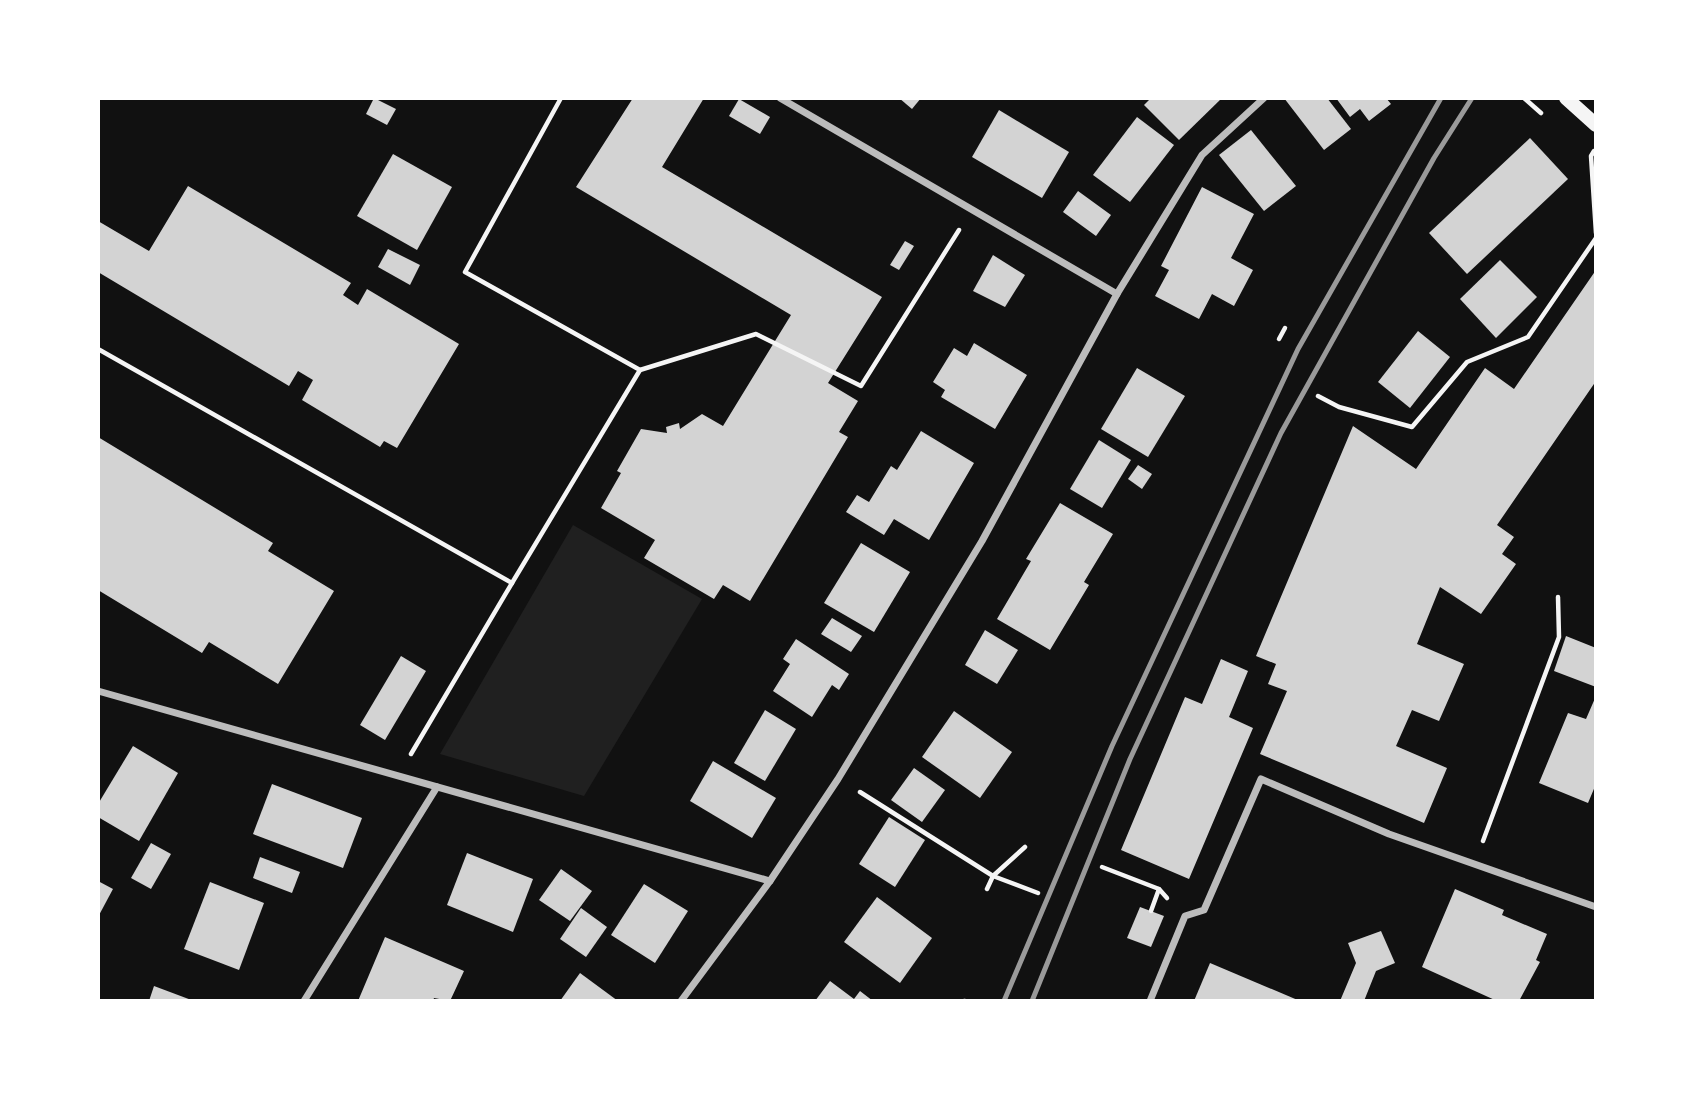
<svg xmlns="http://www.w3.org/2000/svg" width="1694" height="1099" font-family="Roboto,sans-serif">
<rect width="100%" height="100%" fill="#111"/>
<!-- green -->
<polygon fill="#202020" points="573,525 702,599 584,796 440,754"/>
<!-- building -->
<g fill="#d3d3d3">
<polygon points="374,98 396,109 387,125 366,114"/>
<polygon points="633,98 704,98 662,167 882,297 828,383 858,401 839,432 848,437 750,601 723,585 714,599 644,558 655,540 601,508 621,473 617,471 641,429 667,433 666,427 679,423 680,429 702,414 723,426 791,315 576,187"/>
<polygon points="899,98 921,98 912,109"/>
<polygon points="1151,98 1222,98 1179,140 1144,105"/>
<polygon points="1284,98 1327,98 1351,129 1324,150"/>
<polygon points="1336,98 1386,98 1391,104 1369,121 1360,109 1350,117"/>
<polygon points="739,99 770,117 760,134 729,116"/>
<polygon points="999,110 1069,152 1042,198 972,157"/>
<polygon points="1137,117 1174,145 1130,202 1093,175"/>
<polygon points="1251,130 1296,186 1264,211 1219,155"/>
<polygon points="1530,138 1568,179 1467,274 1429,233"/>
<polygon points="393,154 452,187 417,250 357,216"/>
<polygon points="188,186 351,283 343,295 358,305 367,289 459,344 397,448 384,441 380,447 302,400 313,380 298,371 289,386 98,272 98,221 149,251"/>
<polygon points="1202,187 1254,214 1231,258 1253,270 1234,306 1212,294 1199,319 1155,296 1169,270 1161,266"/>
<polygon points="1078,191 1111,215 1096,236 1063,212"/>
<polygon points="905,241 914,246 899,270 890,265"/>
<polygon points="388,249 420,265 410,285 378,267"/>
<polygon points="993,255 1025,275 1005,307 973,291"/>
<polygon points="1500,260 1537,297 1496,338 1460,299"/>
<polygon points="1596,270 1596,381 1497,525 1514,537 1502,554 1516,564 1481,614 1440,587 1417,644 1464,664 1439,721 1412,710 1396,746 1447,768 1424,823 1260,754 1287,691 1268,684 1276,664 1256,656 1353,426 1416,469 1485,368 1514,389"/>
<polygon points="1418,331 1450,357 1410,408 1378,382"/>
<polygon points="974,343 1027,375 995,429 941,397 945,390 933,382 954,348 967,356"/>
<polygon points="1137,368 1185,396 1148,457 1101,429"/>
<polygon points="921,431 974,463 929,540 894,519 884,535 846,512 857,495 869,502 891,466 897,470"/>
<polygon points="98,437 273,543 268,551 334,591 278,684 209,642 202,653 98,590"/>
<polygon points="1099,440 1131,460 1102,508 1070,489"/>
<polygon points="1138,465 1152,474 1142,489 1128,479"/>
<polygon points="1060,503 1113,534 1084,582 1089,585 1050,650 997,619 1031,561 1026,559"/>
<polygon points="861,543 910,572 874,632 824,603"/>
<polygon points="832,618 862,636 851,652 821,634"/>
<polygon points="985,630 1018,650 997,684 965,665"/>
<polygon points="1566,636 1596,648 1596,687 1554,671"/>
<polygon points="796,639 849,674 839,690 832,685 812,717 773,691 790,664 783,659"/>
<polygon points="401,656 426,671 385,740 360,725"/>
<polygon points="1221,659 1248,671 1229,717 1253,728 1189,879 1121,850 1185,697 1202,704"/>
<polygon points="1596,696 1596,784 1588,803 1539,783 1568,713 1586,719"/>
<polygon points="765,710 796,729 765,781 734,763"/>
<polygon points="954,711 1012,752 980,798 922,757"/>
<polygon points="133,746 178,773 139,841 98,817 98,804"/>
<polygon points="713,761 776,798 752,838 690,801"/>
<polygon points="914,768 945,790 922,822 891,800"/>
<polygon points="272,784 362,818 343,868 253,834"/>
<polygon points="889,817 925,840 895,887 859,864"/>
<polygon points="151,843 171,854 151,889 131,878"/>
<polygon points="467,853 533,879 513,932 447,905"/>
<polygon points="260,857 300,872 292,893 253,878"/>
<polygon points="561,869 592,891 570,921 539,900"/>
<polygon points="98,881 113,889 98,917"/>
<polygon points="210,882 264,903 239,970 184,949"/>
<polygon points="644,884 688,911 655,963 611,935"/>
<polygon points="1455,889 1504,910 1502,915 1547,934 1536,960 1540,962 1519,1001 1497,1001 1422,967"/>
<polygon points="877,897 932,938 900,983 844,942"/>
<polygon points="1140,907 1164,916 1151,947 1127,938"/>
<polygon points="581,908 607,927 586,957 560,939"/>
<polygon points="1381,931 1395,963 1376,971 1364,1001 1340,1001 1356,963 1348,943"/>
<polygon points="385,937 464,971 450,1001 434,998 433,1001 358,1001"/>
<polygon points="1210,963 1300,1001 1194,1001"/>
<polygon points="580,973 618,1001 560,1001"/>
<polygon points="830,981 854,999 860,991 873,1001 815,1001"/>
<polygon points="154,986 194,1001 149,1001"/>
</g>
<g fill="none" stroke-linecap="round" stroke-linejoin="round">
<!-- path -->
<g stroke="#f5f5f5" stroke-width="4.5">
<polyline points="561,98 465,272 640,370"/>
<polyline points="1524,98 1541,113"/>
<polyline points="1594,151 1591,156 1596,233"/>
<polyline points="1279,339 1285,328"/>
<polyline points="98,349 512,583 640,370 756,334 861,386 959,230"/>
<polyline points="1318,396 1339,407 1412,427 1467,362 1528,337 1596,238"/>
<polyline points="411,754 512,583"/>
<polyline points="860,792 993,876 1038,893"/>
<polyline points="1483,841 1559,637 1558,597"/>
<polyline points="1102,867 1159,889 1167,898"/>
<polyline points="987,889 993,876 1025,847"/>
<polyline points="1151,911 1159,889"/>
<polyline points="964,1001 965,1001"/>
</g>
<!-- minor -->
<g stroke="#bcbcbc" stroke-width="7">
<polyline points="780,98 1117,294"/>
<polyline points="98,691 770,881"/>
<polyline points="304,1001 437,787"/>
<polyline points="681,1001 770,881 838,779 982,541 1117,294 1202,155 1264,98"/>
<polyline points="1150,1001 1185,916 1204,910 1261,779 1389,834 1596,907"/>
</g>
<!-- secondary -->
<polyline stroke="#f5f5f5" stroke-width="14" points="1566,98 1596,125"/>
<!-- rail -->
<g stroke="#9a9a9a" stroke-width="5">
<polyline points="1004,1001 1112,746 1298,349 1441,98"/>
<polyline points="1032,1001 1130,759 1281,433 1434,158 1472,98"/>
</g>
</g>
<!-- border -->
<rect width="1694" height="1099" fill="none" stroke="#ffffff" stroke-width="200"/>
</svg>
